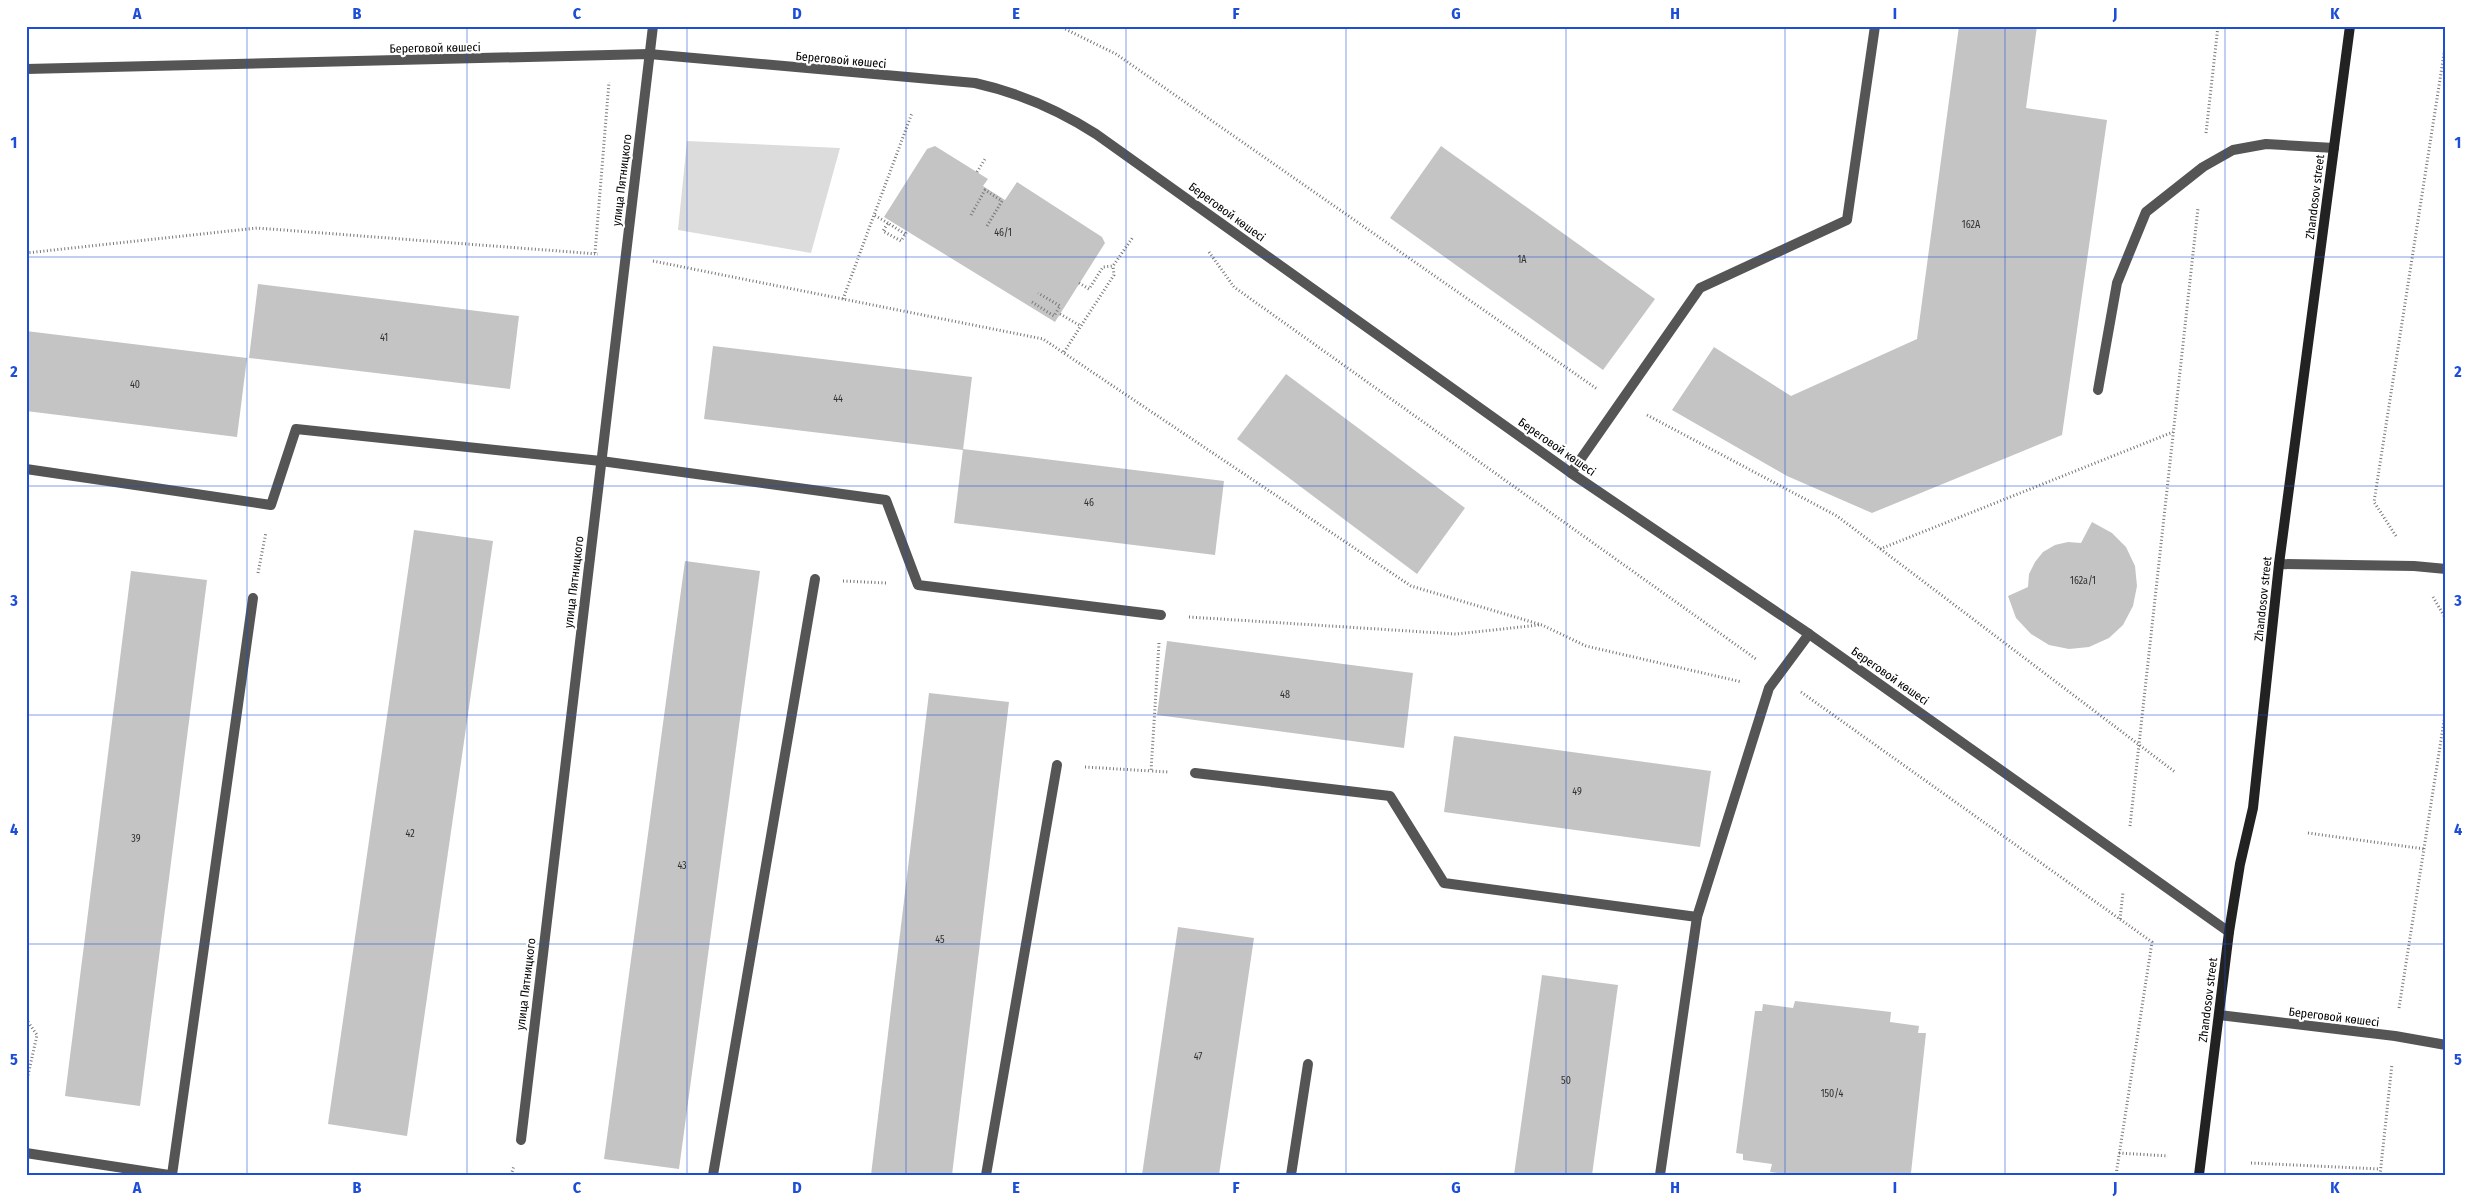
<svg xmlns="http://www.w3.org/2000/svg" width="2472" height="1201" font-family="'Fira Sans Condensed',sans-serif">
<rect width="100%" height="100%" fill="#fff"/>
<!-- green -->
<polygon fill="#dcdcdc" points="687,141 840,148 811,253 678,230"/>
<!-- building -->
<g fill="#c4c4c4">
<polygon points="1959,26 2037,26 2026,108 2107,120 2062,435 1872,513 1787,476 1672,410 1714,347 1791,396 1917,339"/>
<polygon points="935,146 988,179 983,186 1005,200 1017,182 1102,237 1105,243 1055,322 884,217 927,149"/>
<polygon points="1441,146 1655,299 1603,370 1390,218"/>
<polygon points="258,284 519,316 510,389 249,358"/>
<polygon points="26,331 247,358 237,437 26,411"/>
<polygon points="713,346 972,377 963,450 704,419"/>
<polygon points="1286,374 1465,508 1417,574 1237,439"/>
<polygon points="963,449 1224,481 1215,555 954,523"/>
<polygon points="2092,522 2112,533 2126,547 2135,566 2137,586 2133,606 2123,625 2109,638 2089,647 2069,649 2049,645 2031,634 2016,618 2008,596 2028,587 2029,574 2035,562 2043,552 2055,545 2068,542 2081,543"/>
<polygon points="414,530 493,541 407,1136 328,1124"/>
<polygon points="685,561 760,571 679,1169 604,1159"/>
<polygon points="131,571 207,580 140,1106 65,1096"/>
<polygon points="1167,641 1413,673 1404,748 1157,715"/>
<polygon points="929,693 1009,702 952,1175 871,1175"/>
<polygon points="1454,736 1711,771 1700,847 1444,812"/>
<polygon points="1178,927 1254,938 1219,1175 1142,1175"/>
<polygon points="1542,975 1618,985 1592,1175 1514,1175"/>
<polygon points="1795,1001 1891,1012 1890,1022 1919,1026 1918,1033 1926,1033 1911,1173 1792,1175 1770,1172 1772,1164 1743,1160 1743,1154 1736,1153 1755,1011 1762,1011 1763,1004 1793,1008"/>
</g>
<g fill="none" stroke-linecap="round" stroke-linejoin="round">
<!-- path -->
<g stroke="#777" stroke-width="3" stroke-dasharray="1 2.5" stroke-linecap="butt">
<polyline points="1059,26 1116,54 1597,389"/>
<polyline points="2206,133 2218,26"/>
<polyline points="977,172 985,159"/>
<polyline points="971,215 985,190 1002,201 987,226"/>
<polyline points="888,223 874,215 912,113"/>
<polyline points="905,234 888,223 883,231 901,241 907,231"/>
<polyline points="1209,252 1234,287 1756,659"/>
<polyline points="26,253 257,228 598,254"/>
<polyline points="595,253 609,82"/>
<polyline points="653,261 1043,339 1411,586 1542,625 1586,646 1742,682"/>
<polyline points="1079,283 1089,289 1103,267 1113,266 1133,237"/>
<polyline points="843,299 874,215"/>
<polyline points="1032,302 1054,316 1060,306 1038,293"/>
<polyline points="1060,314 1081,326"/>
<polyline points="1064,352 1114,275 1113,266"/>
<polyline points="1647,415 1837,516 2175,772"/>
<polyline points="2396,536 2374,502 2446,41"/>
<polyline points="1880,549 2173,432"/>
<polyline points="258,573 266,532"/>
<polyline points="843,581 886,583"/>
<polyline points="2433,597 2446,619"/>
<polyline points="1189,617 1456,634 1539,625"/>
<polyline points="1159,643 1151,771 1169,772"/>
<polyline points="1801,692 2152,942 2116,1175"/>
<polyline points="1085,767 1151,771"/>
<polyline points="2130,826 2198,208"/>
<polyline points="2308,833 2425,849"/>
<polyline points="2120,919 2123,892"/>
<polyline points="2399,1008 2446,708"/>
<polyline points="26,1019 37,1035 26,1084"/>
<polyline points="2119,1153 2168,1156"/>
<polyline points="2251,1163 2380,1169"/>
<polyline points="511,1175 514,1166"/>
<polyline points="2380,1175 2392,1064"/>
</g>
<!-- lane -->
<g stroke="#555" stroke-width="10">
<polyline points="2098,390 2117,283 2146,212 2203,167 2233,150 2266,144 2334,148"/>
<polyline points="26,469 271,505 296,429 601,461 886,500 918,585 1161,615"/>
<polyline points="2279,564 2414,566 2446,569"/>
<polyline points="1195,773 1390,796 1444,883 1697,917"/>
<polyline points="172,1175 253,598"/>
<polyline points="713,1175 815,579"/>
<polyline points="986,1175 1057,765"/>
<polyline points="1291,1175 1308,1064"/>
</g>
<!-- street -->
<g stroke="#555" stroke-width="10">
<path d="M26,69l623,-15 326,29c45,10 82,26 121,51l475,339 238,161 420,298"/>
<polyline points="1571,473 1700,288 1847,220 1875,26"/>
<polyline points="2219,1015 2395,1036 2446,1045"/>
<polyline points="521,1140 653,26"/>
<polyline points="26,1153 169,1175"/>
<polyline points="1660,1175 1697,917 1769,688 1809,634"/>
</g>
<!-- secondary -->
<polyline stroke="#222" stroke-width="10" points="2199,1175 2229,932 2240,864 2253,808 2279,564 2350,26"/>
</g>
<!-- grid -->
<path fill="none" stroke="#1d4ed8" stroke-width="1" stroke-opacity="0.55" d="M247,26v1149M467,26v1149M687,26v1149M906,26v1149M1126,26v1149M1346,26v1149M1566,26v1149M1785,26v1149M2005,26v1149M2225,26v1149M26,257h2420M26,486h2420M26,715h2420M26,944h2420"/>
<g text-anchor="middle" stroke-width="4.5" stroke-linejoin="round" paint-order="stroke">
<!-- number labels -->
<g font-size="10" fill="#313131">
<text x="1971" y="228">162А</text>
<text x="1003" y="236">46/1</text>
<text x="1522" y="263">1А</text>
<text x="384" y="341">41</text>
<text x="135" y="388">40</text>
<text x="838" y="402">44</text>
<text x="1089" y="506">46</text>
<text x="2083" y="584">162а/1</text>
<text x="1285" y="698">48</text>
<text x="1577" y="795">49</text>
<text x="410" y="837">42</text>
<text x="136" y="842">39</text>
<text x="682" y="869">43</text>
<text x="940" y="943">45</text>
<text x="1198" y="1060">47</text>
<text x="1566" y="1084">50</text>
<text x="1832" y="1097">150/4</text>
</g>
<!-- street labels -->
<g font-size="12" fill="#000" stroke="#fff">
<text transform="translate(435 48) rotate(-1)" y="4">Береговой көшесі</text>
<text transform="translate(841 60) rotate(5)" y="4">Береговой көшесі</text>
<text transform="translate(622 180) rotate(-83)" y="4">улица Пятницкого</text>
<text transform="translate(2315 197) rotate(-83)" y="4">Zhandosov street</text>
<text transform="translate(1227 212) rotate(36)" y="4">Береговой көшесі</text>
<text transform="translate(1557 447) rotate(35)" y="4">Береговой көшесі</text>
<text transform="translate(574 582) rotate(-83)" y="4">улица Пятницкого</text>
<text transform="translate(2263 599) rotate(-84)" y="4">Zhandosov street</text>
<text transform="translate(1890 676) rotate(35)" y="4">Береговой көшесі</text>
<text transform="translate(526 984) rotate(-83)" y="4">улица Пятницкого</text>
<text transform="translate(2208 1000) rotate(-83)" y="4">Zhandosov street</text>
<text transform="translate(2334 1017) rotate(7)" y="4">Береговой көшесі</text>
</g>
</g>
<!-- border -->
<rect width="2472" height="1201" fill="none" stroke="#ffffff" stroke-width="55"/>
<rect x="28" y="28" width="2416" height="1146" fill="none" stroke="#1d4ed8" stroke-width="2"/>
<g font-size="16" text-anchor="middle" font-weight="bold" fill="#1d4ed8">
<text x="137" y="19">A</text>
<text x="357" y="19">B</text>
<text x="577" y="19">C</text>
<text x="797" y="19">D</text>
<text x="1016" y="19">E</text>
<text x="1236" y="19">F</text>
<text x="1456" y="19">G</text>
<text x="1675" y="19">H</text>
<text x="1895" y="19">I</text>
<text x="2115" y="19">J</text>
<text x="2335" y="19">K</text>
<text x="14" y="148">1</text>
<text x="2458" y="148">1</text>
<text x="14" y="377">2</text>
<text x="2458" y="377">2</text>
<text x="14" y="606">3</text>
<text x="2458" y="606">3</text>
<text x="14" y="835">4</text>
<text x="2458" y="835">4</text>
<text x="14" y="1065">5</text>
<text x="2458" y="1065">5</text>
<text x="137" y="1193">A</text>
<text x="357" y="1193">B</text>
<text x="577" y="1193">C</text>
<text x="797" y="1193">D</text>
<text x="1016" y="1193">E</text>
<text x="1236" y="1193">F</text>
<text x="1456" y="1193">G</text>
<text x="1675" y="1193">H</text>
<text x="1895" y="1193">I</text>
<text x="2115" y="1193">J</text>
<text x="2335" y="1193">K</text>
</g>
</svg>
